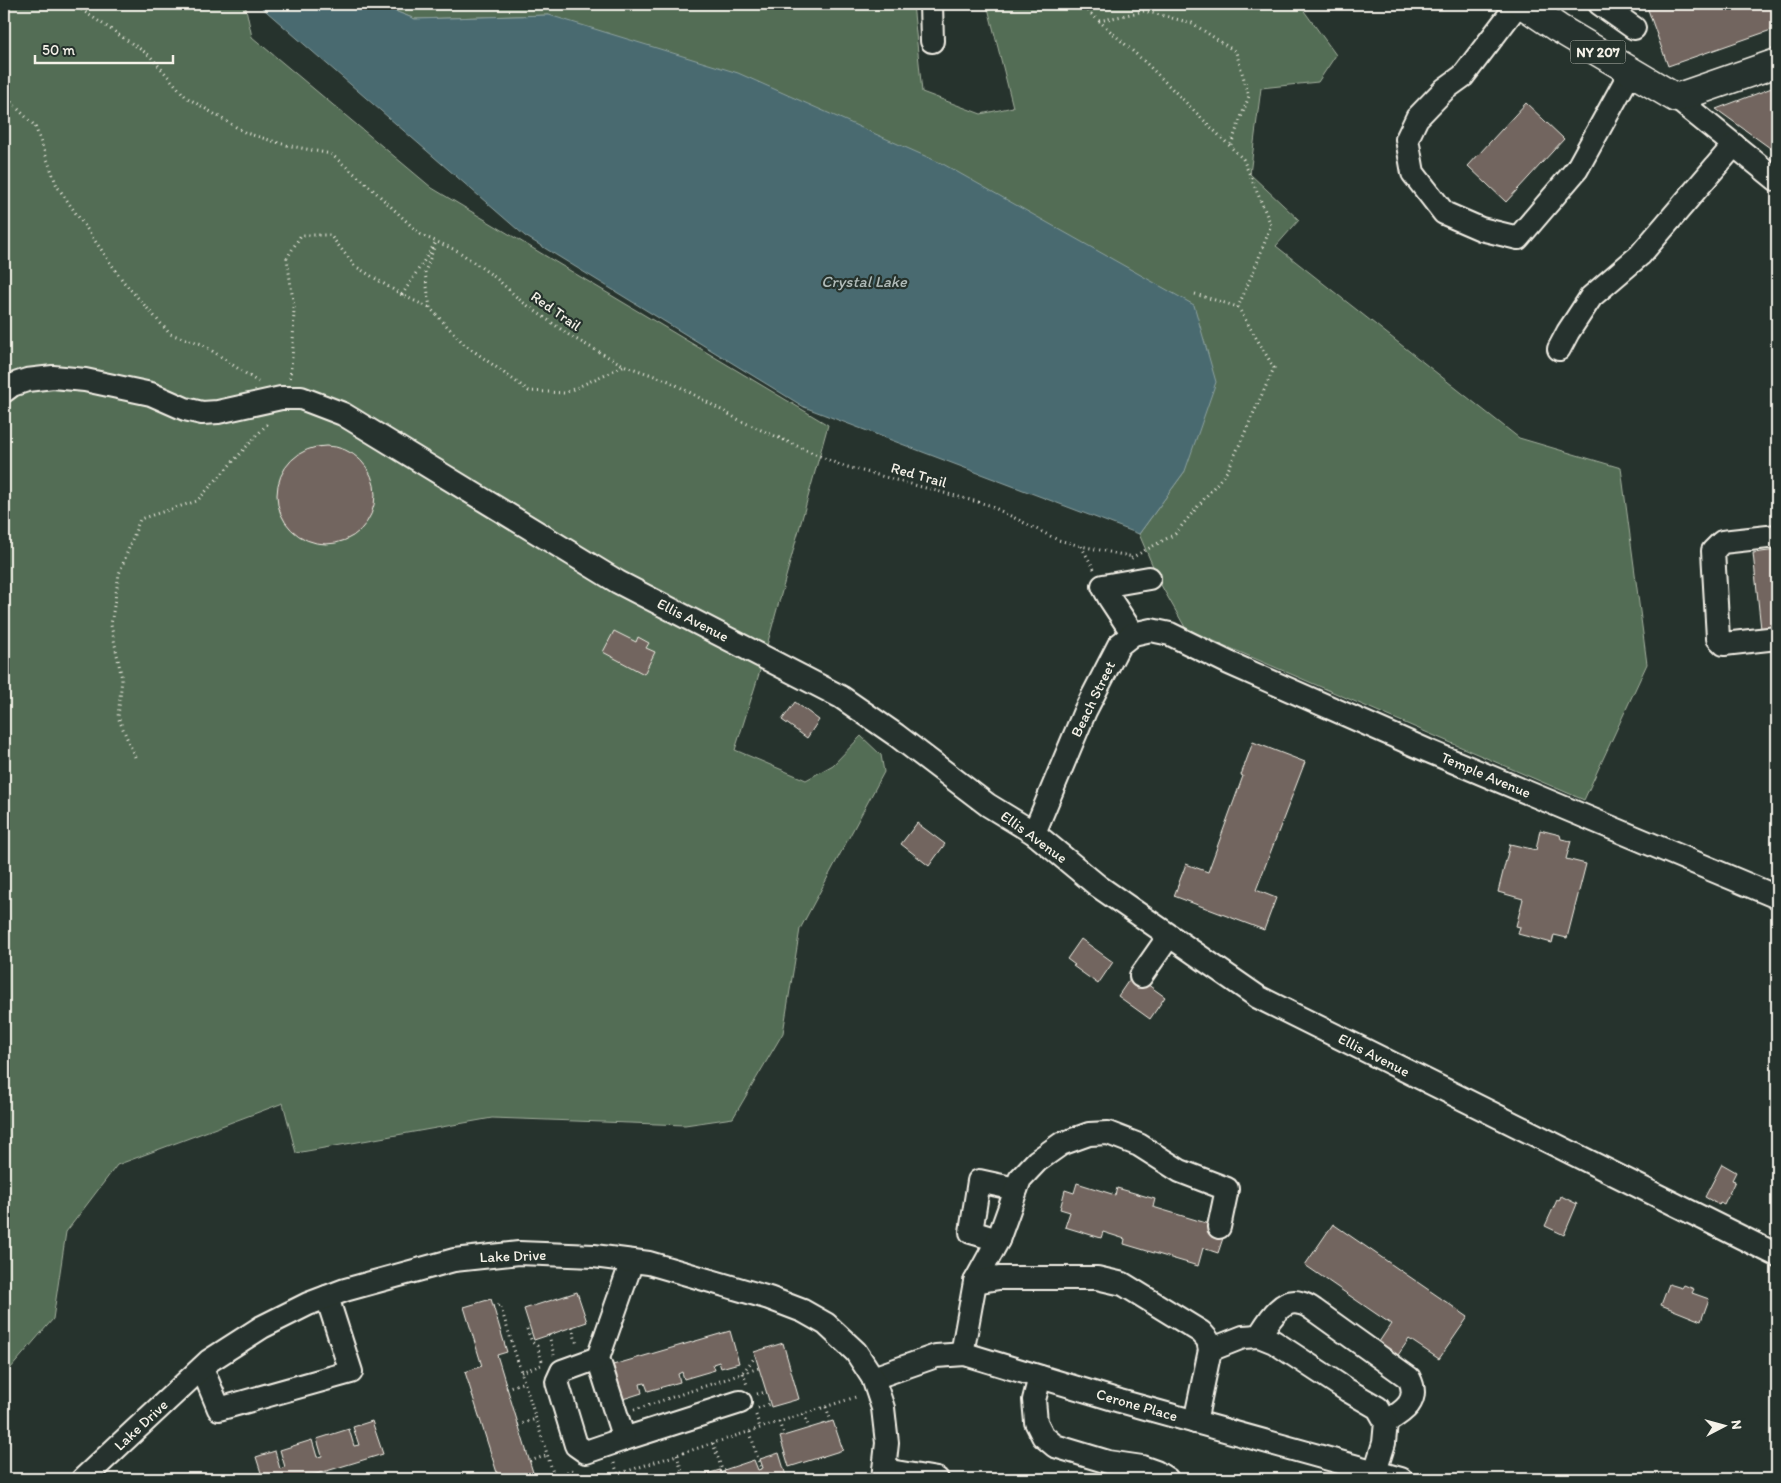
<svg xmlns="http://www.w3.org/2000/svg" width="1781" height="1483" font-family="Itim,sans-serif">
<rect width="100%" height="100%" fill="#26332d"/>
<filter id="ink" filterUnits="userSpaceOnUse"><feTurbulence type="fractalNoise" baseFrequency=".02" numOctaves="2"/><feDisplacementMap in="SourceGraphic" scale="10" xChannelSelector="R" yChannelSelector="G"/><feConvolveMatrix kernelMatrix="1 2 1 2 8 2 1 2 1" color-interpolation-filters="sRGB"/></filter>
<g filter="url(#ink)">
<!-- green -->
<g fill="#526d54" stroke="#a3af9e">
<polygon points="4,4 245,4 252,37 432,188 828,425 759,674 735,750 806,780 833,765 861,736 881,755 884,772 800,929 783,1033 733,1118 685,1125 492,1118 296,1153 283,1103 117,1165 66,1232 53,1319 4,1376"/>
<polygon points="377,4 913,4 922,92 981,114 1013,107 987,4 1299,4 1336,55 1318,82 1261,88 1250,174 1299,220 1276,246 1519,438 1621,468 1647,664 1584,800 1186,629 1161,585 1139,534 1185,471 549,15 415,19"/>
</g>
<!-- water -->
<polygon fill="#496b70" stroke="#8da1a0" points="261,4 377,4 415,19 549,15 738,73 943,164 1194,305 1216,382 1185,471 1139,534 804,407 525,236 259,5"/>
<!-- building -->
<g fill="#72655e" stroke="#f4f1e8">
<polygon points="1646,4 1777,4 1777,28 1668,66"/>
<polygon points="1777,86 1777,153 1716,109"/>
<polygon points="1526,103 1564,139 1506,202 1468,166"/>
<circle cx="326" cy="495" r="49"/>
<polygon points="1777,550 1777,628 1761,629 1753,553"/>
<polygon points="614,631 636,642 638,637 649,643 646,648 655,652 644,674 603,652"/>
<polygon points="795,702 819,720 807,738 782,720"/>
<polygon points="1253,742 1305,762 1256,890 1276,898 1264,930 1174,896 1186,864 1208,872 1243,776 1241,775"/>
<polygon points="917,823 945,844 929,866 901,844"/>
<polygon points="1540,830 1560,835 1561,839 1571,841 1566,859 1586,864 1567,938 1554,935 1552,943 1518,934 1520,927 1516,926 1523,899 1498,892 1510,844 1536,850"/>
<polygon points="1081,939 1113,962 1098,984 1073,966 1075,965 1067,959"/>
<polygon points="1133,974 1165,997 1150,1019 1118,996"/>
<polygon points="1722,1164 1736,1172 1732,1180 1735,1181 1724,1204 1720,1202 1719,1205 1705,1197"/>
<polygon points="1077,1183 1115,1195 1117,1188 1155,1199 1153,1207 1226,1229 1218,1253 1203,1248 1198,1266 1124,1244 1125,1239 1103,1232 1101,1238 1065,1227 1070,1212 1060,1209 1065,1190 1074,1193"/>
<polygon points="1561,1196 1577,1204 1564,1235 1545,1226 1557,1200 1559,1201"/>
<polygon points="1333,1224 1468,1317 1439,1359 1409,1339 1396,1358 1377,1345 1391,1324 1305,1265"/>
<polygon points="1669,1284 1682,1288 1684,1285 1694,1289 1692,1293 1709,1299 1701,1321 1661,1305"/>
<polygon points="577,1292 587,1322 534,1340 524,1309"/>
<polygon points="491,1299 507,1352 497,1355 535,1479 499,1479 465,1372 482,1366 464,1307"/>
<polygon points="730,1331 739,1363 721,1368 719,1362 713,1364 715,1370 684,1379 682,1372 678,1374 680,1382 648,1391 645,1383 640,1384 642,1393 623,1399 613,1365"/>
<polygon points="783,1343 799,1399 771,1407 754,1352"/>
<polygon points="372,1421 383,1454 300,1479 263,1479 256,1457 275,1451 280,1469 285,1467 280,1450 312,1440 317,1457 322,1456 317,1439 349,1429 354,1446 359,1445 353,1427"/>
<polygon points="833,1421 843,1450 789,1467 780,1437"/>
<polygon points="779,1453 787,1479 725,1479 727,1479 724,1470 754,1460 758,1470 761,1469 763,1468 760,1459"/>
<polygon points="720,1470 723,1479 690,1479"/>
</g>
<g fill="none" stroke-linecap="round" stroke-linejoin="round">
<!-- minor casing -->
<g stroke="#f4f1e8" stroke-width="26">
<g id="minor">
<polyline points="931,4 932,41"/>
<polyline points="1518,4 1463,76 1445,89 1417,118 1407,139 1413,173 1444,213 1481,229 1518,238 1577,169 1631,71"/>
<polyline points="1600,4 1634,28"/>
<polyline points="1676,98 1777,180"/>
<polyline points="1559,349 1568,332 1591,297 1640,255 1734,145"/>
<polyline points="4,391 12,385 27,380 53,377 85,380 151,394 185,409 202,413 218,412 281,398 301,398 343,414 618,582 841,697 896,735 988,805 1034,833 1098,886 1258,997 1777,1255"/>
<polyline points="1777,536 1722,542 1713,551 1718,638 1724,644 1777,638"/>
<polyline points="1133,634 1110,599 1103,586 1149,578"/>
<polyline points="1034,833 1085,711 1119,645 1133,634 1151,630 1170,634 1229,663 1426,750 1777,897"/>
<polyline points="1141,976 1169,936"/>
<polyline points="998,1240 971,1232 979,1181 1016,1189"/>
<polyline points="632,1261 598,1358 624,1439 740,1402"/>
<polyline points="975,1282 998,1240 1020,1179 1037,1161 1061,1144 1089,1134 1108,1133 1139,1145 1180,1171 1227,1189 1219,1227"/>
<path d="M1259,1336c8,-12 22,-39 41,-33 5,1 10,4 14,7l95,68c12,23 -6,34 -23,44"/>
<polyline points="1210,1350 1243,1337 1259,1336 1274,1342 1347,1390 1378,1408 1386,1422 1384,1443 1375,1472"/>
<polyline points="962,1354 975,1282 999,1278 1097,1278 1123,1284 1201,1332 1208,1340 1210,1350 1195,1422"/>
<polyline points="598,1358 562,1371 557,1382 576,1445 586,1452 624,1439"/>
<polyline points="202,1368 219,1409 351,1372 327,1297"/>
<polyline points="1040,1377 1034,1400 1036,1422 1043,1436 1055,1446 1108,1462 1142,1467 1156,1472 1167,1479"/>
<polyline points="873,1378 936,1356 965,1354 1120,1401 1401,1479"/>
<polyline points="884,1470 937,1479"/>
<polyline points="83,1479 209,1361 262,1327 308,1304 345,1290 454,1260 519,1253 594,1256 649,1263 769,1298 803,1311 826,1324 856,1352 873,1378 883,1408 887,1443 883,1479"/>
</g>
</g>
<!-- major casing -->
<g stroke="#f4f1e8" stroke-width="31">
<polyline id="major" points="1522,4 1558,28 1676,98 1777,63"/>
</g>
<!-- path -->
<g stroke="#f4f1e8" stroke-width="3" stroke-dasharray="1 4" stroke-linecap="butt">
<polyline points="73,4 149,55 186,97 246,133 286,145 331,154 369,186 421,235 458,251 496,278 521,301 572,337 623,365 669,381 741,421 840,465 989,505 1058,540 1081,546"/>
<polyline points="1080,4 1146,63 1243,159 1271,225 1257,263 1238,307 1274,368 1228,470 1175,534 1133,557 1129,560"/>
<polyline points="1099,21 1144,11 1192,23 1236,52 1249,96 1230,147"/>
<polyline points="4,95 35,126 57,186 123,281 170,334 202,344 258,382"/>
<polyline points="1195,294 1238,307"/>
<polyline points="402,295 436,242 425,272 430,308 464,344 529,391 565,393 623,366"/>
<polyline points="290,378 293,347 294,308 287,258 301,235 330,235 355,266 402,295 430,308"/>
<polyline points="1094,569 1081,546 1133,557"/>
<polyline points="135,757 118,717 122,679 111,625 119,574 140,519 197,501 269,422"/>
<polyline points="493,1307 500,1305 554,1476 576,1469"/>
<polyline points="572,1327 577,1345"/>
<polyline points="527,1329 532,1342 537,1346 543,1364"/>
<polyline points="549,1335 554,1355"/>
<polyline points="521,1372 544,1364"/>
<polyline points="743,1372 756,1356"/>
<polyline points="743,1373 747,1385"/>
<polyline points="506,1388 525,1382"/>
<polyline points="757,1394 766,1392"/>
<polyline points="826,1407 831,1421"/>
<polyline points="758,1408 770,1404"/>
<polyline points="634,1410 759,1368"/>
<polyline points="804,1414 809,1428"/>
<polyline points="756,1415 760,1428"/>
<polyline points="779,1422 784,1436"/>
<polyline points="518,1425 536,1419"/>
<polyline points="750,1432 761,1469"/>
<polyline points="713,1443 725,1479"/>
<polyline points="677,1455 684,1479"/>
<polyline points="530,1461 548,1455"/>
<polyline points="614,1463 618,1474 859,1396"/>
<polyline points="584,1472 586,1479"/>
</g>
<!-- minor -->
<use href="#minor" stroke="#26332d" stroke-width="22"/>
<!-- major -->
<use href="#major" stroke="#26332d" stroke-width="28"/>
</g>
</g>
<g text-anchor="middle" stroke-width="4.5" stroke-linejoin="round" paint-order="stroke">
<!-- shield labels -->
<rect fill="#26332d" stroke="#b6b8b0" stroke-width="1" x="1570.5" y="40.5" width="55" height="23" rx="4"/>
<g font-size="14" font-weight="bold" fill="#f4f1e8">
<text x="1598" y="57">NY 207</text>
</g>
<!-- street labels -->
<g font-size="15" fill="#f4f1e8" stroke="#26332d">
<text transform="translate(556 311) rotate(35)" y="5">Red Trail</text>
<text transform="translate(919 475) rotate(16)" y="5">Red Trail</text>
<text transform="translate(693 620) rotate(27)" y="5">Ellis Avenue</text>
<text transform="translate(1093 699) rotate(-64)" y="5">Beach Street</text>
<text transform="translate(1486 775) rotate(23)" y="5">Temple Avenue</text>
<text transform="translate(1034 837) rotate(36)" y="5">Ellis Avenue</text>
<text transform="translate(1374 1055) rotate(27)" y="5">Ellis Avenue</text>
<text transform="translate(513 1256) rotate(-2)" y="5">Lake Drive</text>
<text transform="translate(1137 1405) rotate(16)" y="5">Cerone Place</text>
<text transform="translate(141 1425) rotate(-43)" y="5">Lake Drive</text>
</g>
<!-- water labels -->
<g font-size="16" font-style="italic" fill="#b0bbb8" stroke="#26332d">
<text x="864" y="287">Crystal Lake</text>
</g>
</g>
<!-- margin -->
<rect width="1781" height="1483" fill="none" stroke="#26332d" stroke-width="20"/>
<rect x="10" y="10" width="1761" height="1463" fill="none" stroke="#f4f1e8" stroke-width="2" filter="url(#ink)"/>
<!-- north arrow -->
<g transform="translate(1724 1426) rotate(84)" stroke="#26332d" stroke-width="4" paint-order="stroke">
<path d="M0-4L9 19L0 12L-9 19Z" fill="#f4f1e8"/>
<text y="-8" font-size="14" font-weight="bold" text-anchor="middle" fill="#f4f1e8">N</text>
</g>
<!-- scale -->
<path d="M35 55v8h138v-8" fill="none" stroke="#f4f1e8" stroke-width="2.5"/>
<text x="42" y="55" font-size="15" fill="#f4f1e8" stroke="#26332d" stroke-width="4" paint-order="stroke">50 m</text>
</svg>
